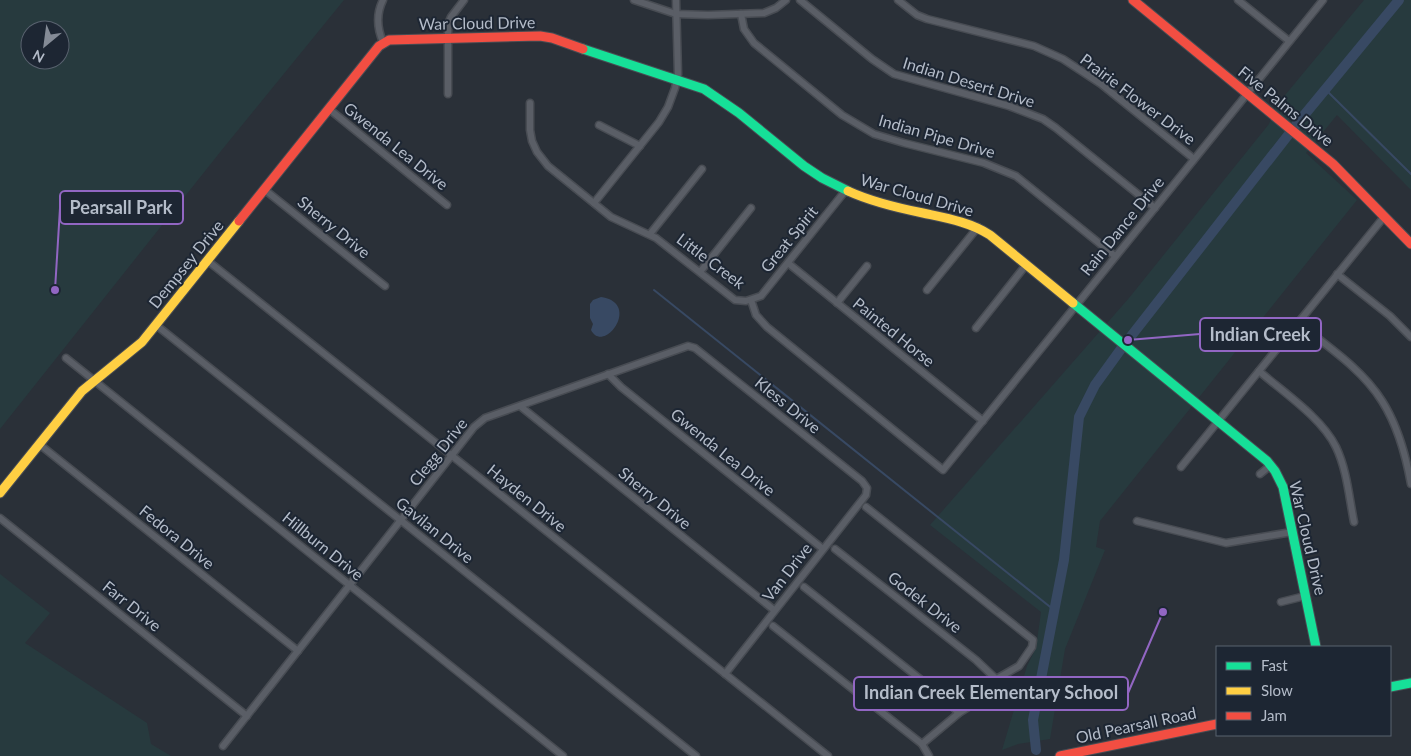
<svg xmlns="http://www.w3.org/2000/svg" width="1411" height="756" font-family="Lato,sans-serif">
<rect width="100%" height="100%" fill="#2a3038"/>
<!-- green -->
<g fill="#273a3e" fill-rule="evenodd">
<path d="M0,0h344l-123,151 -221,278zM30,30h30v30h-30z"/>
<polygon points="1364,0 1411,0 1411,190 1337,115 1306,153 1357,200 1100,521 1096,547 1105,550 1065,649 1050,739 1018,744 1002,750 1027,666 1036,648 1041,612 930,525 1129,298 1269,124 1276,106"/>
<polygon points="0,574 50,613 25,643 147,723 151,744 171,756 0,756"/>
</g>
<!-- water -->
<path fill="#384963" d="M601,297c41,6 3,58 -10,33l2,-6 -3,-6v-14l3,-4z"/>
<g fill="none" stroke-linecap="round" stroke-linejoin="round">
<!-- stream -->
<g stroke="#384963" stroke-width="2">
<polyline points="1325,89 1411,174"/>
<polyline points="654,290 1054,610"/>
</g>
<!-- river -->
<polyline stroke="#384963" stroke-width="10" points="1036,750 1033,720 1064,560 1079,417 1095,385 1121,349 1296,125 1399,0"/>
<!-- street casing -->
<g stroke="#484c53" stroke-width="9">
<g id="street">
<path d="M383,0c-7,14 -6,28 0,42"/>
<polyline points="634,0 676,14 708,15 764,13 776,8 786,0"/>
<polyline points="800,0 872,59 894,74 1009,106 1043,119 1056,128 1155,208"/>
<polyline points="898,0 917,15 927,19 1034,46 1063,59 1101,84 1194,159"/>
<polyline points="1238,0 1289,41"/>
<polyline points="741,14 744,29 754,43 842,115 874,134 904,143 984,163 1016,176 1115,256"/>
<polyline points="448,94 448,24 451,17 464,0"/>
<polyline points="530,103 530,130 532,141 537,152 548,166 611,217 656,238 735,300 746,301 761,296 846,190"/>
<polyline points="329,109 447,205"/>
<polyline points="599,125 640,146"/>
<polyline points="265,190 385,286"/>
<polyline points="594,203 659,122 668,107 675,88 678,74 676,0"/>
<polyline points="650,234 702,169"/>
<polyline points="208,261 828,756"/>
<polyline points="788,263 983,421"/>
<polyline points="700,272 751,208"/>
<polyline points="1337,274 1390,316 1411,337"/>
<polyline points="927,290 978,227"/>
<polyline points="751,300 756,315 767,327 943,470 1323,0"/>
<polyline points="837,303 867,266"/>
<path d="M1298,323c29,23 64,46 84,78 16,25 24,55 29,83"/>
<polyline points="156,325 696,756"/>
<polyline points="976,328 1026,265"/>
<polyline points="66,358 563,756"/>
<path d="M1259,371c24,21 63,47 77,76 11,23 13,50 18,75"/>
<polyline points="608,374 621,387 823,549"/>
<polyline points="520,406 774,610"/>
<polyline points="39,444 298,651"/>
<polyline points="1181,467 1384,217"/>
<polyline points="1260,474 1271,465"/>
<polyline points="866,507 1033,640 1032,647 1019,666 986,685 975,703 959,713 922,744"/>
<polyline points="0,518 247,716"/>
<polyline points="1137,521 1226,543 1292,532"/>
<polyline points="835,549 976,660 996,679"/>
<polyline points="804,587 939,694 959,713"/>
<polyline points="1281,602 1305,596"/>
<polyline points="773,626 922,744 929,756"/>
<polyline points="223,746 474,427 485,418 688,346 695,348 862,481 867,488 866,495 725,674"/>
</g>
</g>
<!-- fast casing -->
<g stroke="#484c53" stroke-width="11">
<g id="fast">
<polyline points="583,49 704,89 739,113 804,166 822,178 848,191"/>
<polyline points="1073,303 1267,461 1275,471 1283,487 1316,647"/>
<polyline points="1390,687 1411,683"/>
</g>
</g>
<!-- slow casing -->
<g stroke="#484c53" stroke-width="11">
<g id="slow">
<path d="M848,191c24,11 50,17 75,22 23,5 47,9 67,22l83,68"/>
<polyline points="0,493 82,391 142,342 239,221"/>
</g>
</g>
<!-- jam casing -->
<g stroke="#484c53" stroke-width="11">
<g id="jam">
<polyline points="1133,0 1333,164 1411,244"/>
<polyline points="239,221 379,46 389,40 540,36 552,38 583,49"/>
<polyline points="1060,756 1217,724"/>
</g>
</g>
<!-- street -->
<use href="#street" stroke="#5a5e66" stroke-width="6"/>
<!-- fast -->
<use href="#fast" stroke="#16e098" stroke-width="9"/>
<!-- slow -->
<use href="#slow" stroke="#ffcf43" stroke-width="9"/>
<!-- jam -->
<use href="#jam" stroke="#f24e42" stroke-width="9"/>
</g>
<g text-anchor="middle" stroke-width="4" stroke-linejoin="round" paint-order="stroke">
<!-- street labels -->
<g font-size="16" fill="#b4bcc9" stroke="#1d2633">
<text transform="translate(477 23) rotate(-1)" y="6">War Cloud Drive</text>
<text transform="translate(969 82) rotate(17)" y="6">Indian Desert Drive</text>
<text transform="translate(1138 99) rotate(37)" y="6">Prairie Flower Drive</text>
<text transform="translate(1286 106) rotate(39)" y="6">Five Palms Drive</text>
<text transform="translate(937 136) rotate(16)" y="6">Indian Pipe Drive</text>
<text transform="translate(396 146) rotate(39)" y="6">Gwenda Lea Drive</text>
<text transform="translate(917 195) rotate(16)" y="6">War Cloud Drive</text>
<text transform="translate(1122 226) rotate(-51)" y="6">Rain Dance Drive</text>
<text transform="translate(334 227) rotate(39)" y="6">Sherry Drive</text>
<text transform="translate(789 239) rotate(-51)" y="6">Great Spirit</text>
<text transform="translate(711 261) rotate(37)" y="6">Little Creek</text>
<text transform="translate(186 264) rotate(-51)" y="6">Dempsey Drive</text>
<text transform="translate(894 332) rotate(39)" y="6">Painted Horse</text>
<text transform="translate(788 405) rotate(39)" y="6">Kless Drive</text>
<text transform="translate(438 452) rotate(-51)" y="6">Clegg Drive</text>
<text transform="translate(723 452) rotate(39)" y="6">Gwenda Lea Drive</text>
<text transform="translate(527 498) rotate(39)" y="6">Hayden Drive</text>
<text transform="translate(655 498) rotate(39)" y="6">Sherry Drive</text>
<text transform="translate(435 530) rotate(39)" y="6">Gavilan Drive</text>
<text transform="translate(177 537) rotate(39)" y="6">Fedora Drive</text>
<text transform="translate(1308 538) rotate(77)" y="6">War Cloud Drive</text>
<text transform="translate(323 546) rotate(39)" y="6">Hillburn Drive</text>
<text transform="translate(787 572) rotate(-52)" y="6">Van Drive</text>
<text transform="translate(925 602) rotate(38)" y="6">Godek Drive</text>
<text transform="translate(132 606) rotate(39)" y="6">Farr Drive</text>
<text transform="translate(1136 725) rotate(-12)" y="6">Old Pearsall Road</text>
</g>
</g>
<!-- callouts -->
<path fill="none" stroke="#9266c3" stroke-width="2" d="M55 290L60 208M1128 340L1200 334M1163 612L1128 693"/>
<g fill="#9266c3" stroke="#1d2633" stroke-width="2">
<circle cx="55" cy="290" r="5"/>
<circle cx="1128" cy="340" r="5"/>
<circle cx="1163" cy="612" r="5"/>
</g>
<g fill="#1d2633" stroke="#9266c3" stroke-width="2">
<rect x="60" y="191" width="123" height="33" rx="5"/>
<rect x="1200" y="318" width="121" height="33" rx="5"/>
<rect x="854" y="677" width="274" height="33" rx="5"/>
</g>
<g font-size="18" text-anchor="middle" font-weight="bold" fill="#b4bcc9">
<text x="121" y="214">Pearsall Park</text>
<text x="1260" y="341">Indian Creek</text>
<text x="991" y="699">Indian Creek Elementary School</text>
</g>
<!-- legend -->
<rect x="1216" y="646" width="175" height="90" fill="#1d2633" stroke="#59626f"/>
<rect x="1226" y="662" width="25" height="8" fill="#16e098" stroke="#59626f"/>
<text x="1261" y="671" font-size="15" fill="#b4bcc9">Fast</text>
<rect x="1226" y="687" width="25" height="8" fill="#ffcf43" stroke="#59626f"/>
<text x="1261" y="696" font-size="15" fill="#b4bcc9">Slow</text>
<rect x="1226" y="712" width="25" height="8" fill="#f24e42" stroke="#59626f"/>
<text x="1261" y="721" font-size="15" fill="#b4bcc9">Jam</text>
<!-- north arrow -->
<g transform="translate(45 45) rotate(209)"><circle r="24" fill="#1d2633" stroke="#59626f"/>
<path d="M0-4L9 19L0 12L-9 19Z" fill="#848b96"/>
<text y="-8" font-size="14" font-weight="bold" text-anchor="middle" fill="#b4bcc9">N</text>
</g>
</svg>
